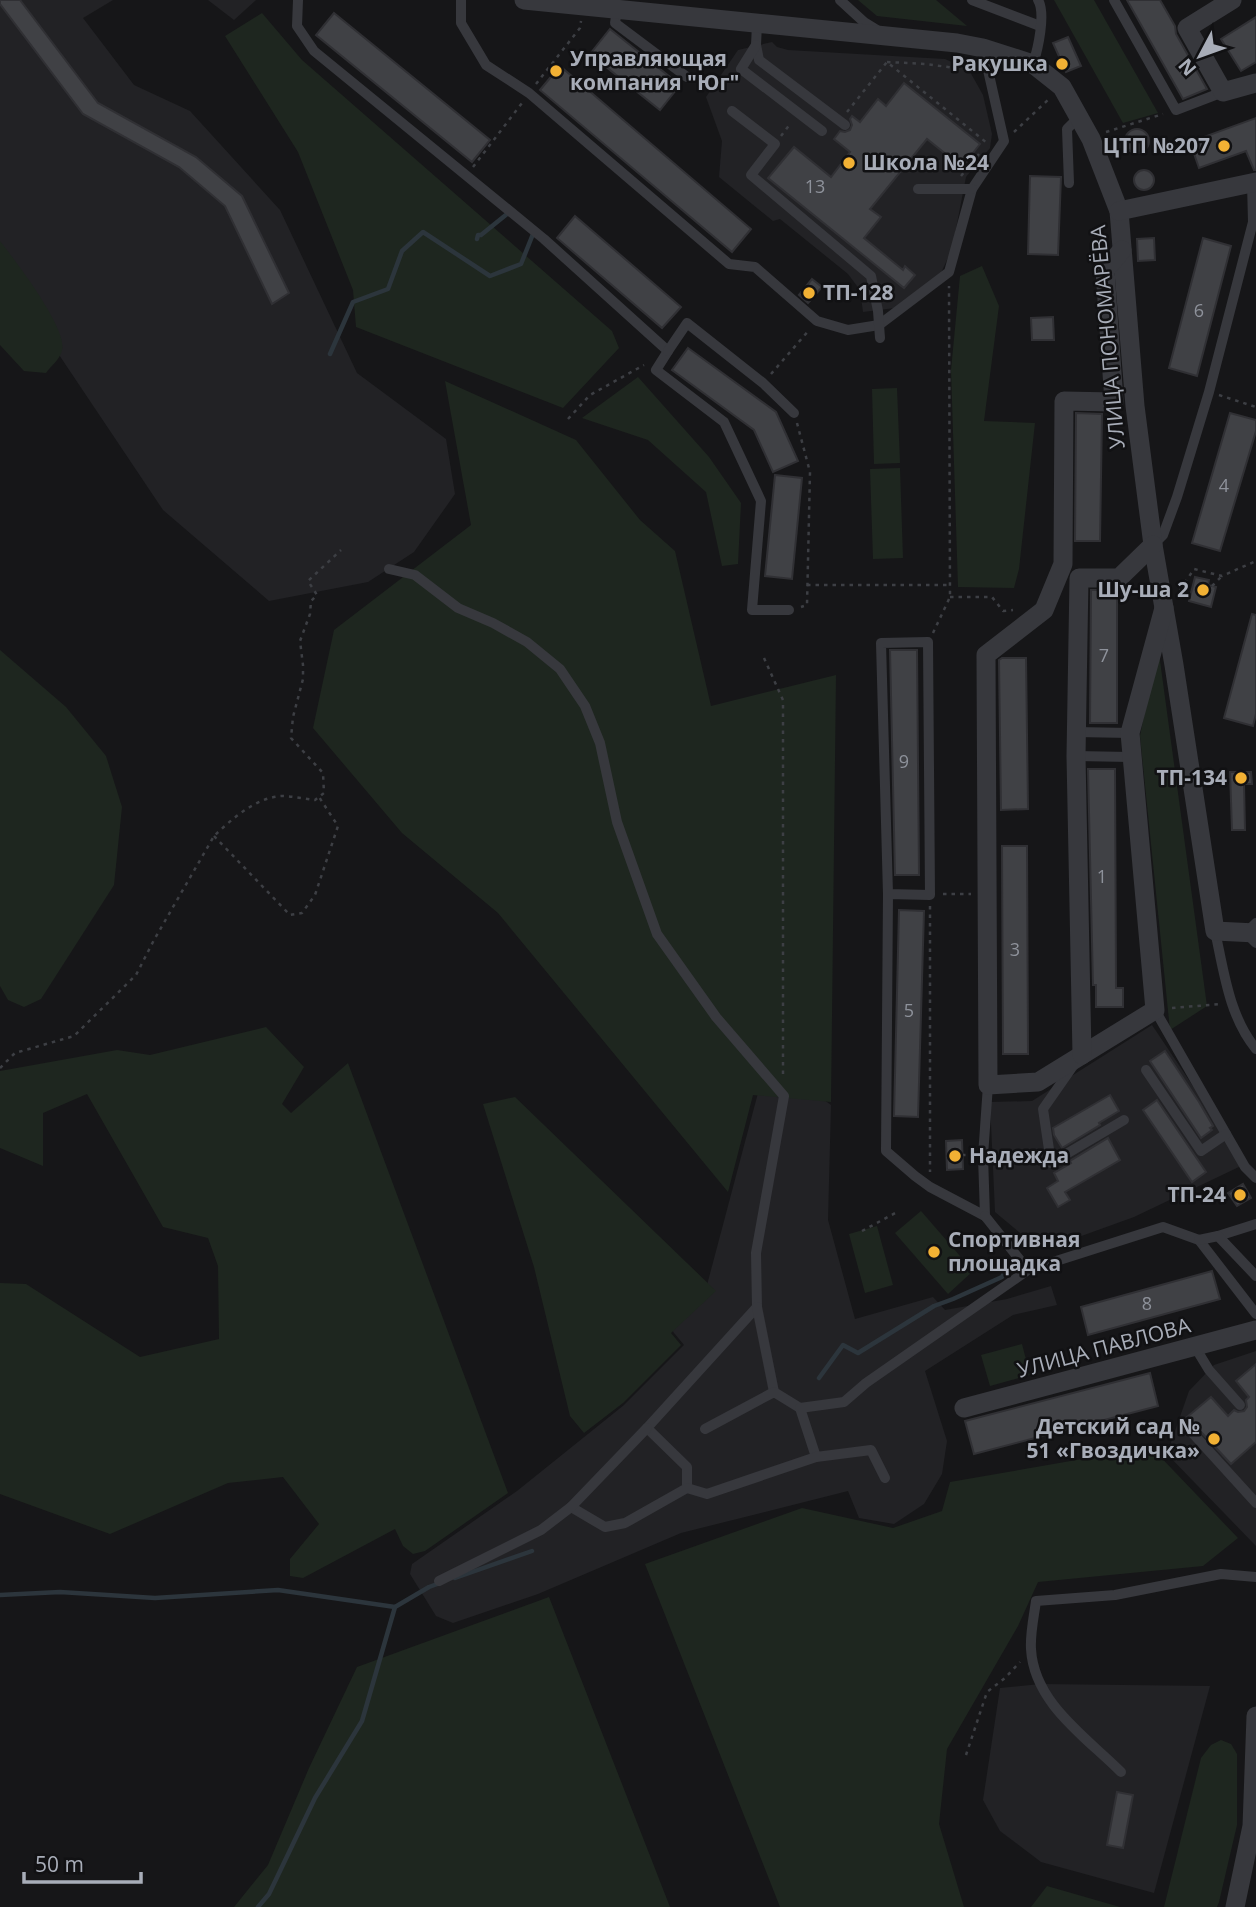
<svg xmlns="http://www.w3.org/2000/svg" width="1256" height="1907" font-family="'Open Sans',sans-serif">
<rect width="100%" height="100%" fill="#161618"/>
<!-- built -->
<g fill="#222225">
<polygon points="0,0 113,0 83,18 134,85 190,111 280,210 357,373 446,439 455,494 414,552 368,582 269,601 163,510 33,316 0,273"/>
<polygon points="208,0 256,0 234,20"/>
<polygon points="772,42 777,47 788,50 945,59 969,70 983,95 992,134 990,148 966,177 952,249 941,273 895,308 863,312 860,290 848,274 780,219 773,221 719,177 722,141 706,97 738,50"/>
<polygon points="1152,1025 1219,1125 1241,1166 1134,1217 1051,1247 1026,1238 995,1212 990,1102 1032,1101"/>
<polygon points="758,1093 824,1100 831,1105 828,1220 855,1319 933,1297 945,1310 1007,1299 1051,1286 1057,1305 1013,1315 925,1371 947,1441 942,1474 924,1504 894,1524 859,1518 848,1491 681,1533 538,1594 453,1623 436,1616 410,1574 412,1564 517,1491 624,1405 684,1345 665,1322 707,1285"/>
<polygon points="1256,1351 1256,1546 1167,1454 1189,1391 1214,1365"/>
<polygon points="1040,1684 1210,1686 1154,1893 1041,1862 1000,1831 983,1800 1000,1688"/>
</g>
<!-- green -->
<g fill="#1e261f">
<polygon points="858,0 936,0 967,26 877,16"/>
<polygon points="1054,0 1094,0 1158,113 1123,123"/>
<polygon points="262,13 302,60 612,331 619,348 563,408 356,327 353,290 298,152 225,36"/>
<path d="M0,241c14,18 68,88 62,109 -1,8 -11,16 -16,23l-22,-2 -24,-26z"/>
<polygon points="982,266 999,306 984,421 1035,423 1019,569 1014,588 958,587 951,370 960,276"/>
<polygon points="638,377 709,457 741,503 738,564 722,566 706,492 648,440 582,418"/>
<polygon points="445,381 576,440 640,520 675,551 711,706 836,675 831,1102 753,1095 728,1192 498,913 402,833 313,728 334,630 471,525"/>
<polygon points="897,388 900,463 874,464 872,389"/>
<polygon points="900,468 903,558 873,559 870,469"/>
<polygon points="1158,646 1207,1006 1170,1030 1140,736"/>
<polygon points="0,650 66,707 106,756 122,807 114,885 41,999 24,1007 8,1000 0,986"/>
<polygon points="266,1027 304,1067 282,1104 291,1113 348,1063 508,1493 425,1551 413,1554 403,1546 395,1529 303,1578 290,1576 290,1559 319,1524 283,1477 228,1483 110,1534 0,1494 0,1283 26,1284 140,1357 219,1339 218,1266 208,1238 163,1227 87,1094 43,1113 43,1166 0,1148 0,1071 117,1050 150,1055"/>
<polygon points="515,1097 716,1291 671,1333 681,1345 623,1403 584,1433 570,1416 534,1267 483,1104"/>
<polygon points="921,1211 973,1271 948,1294 895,1233"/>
<polygon points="877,1226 893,1285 865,1293 849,1234"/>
<polygon points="1022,1344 1030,1375 990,1386 981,1355"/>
<polygon points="1151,1447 1238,1538 1203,1566 1038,1582 1018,1626 947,1749 939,1824 964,1907 780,1907 645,1564 802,1508 893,1528 942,1511 950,1482"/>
<polygon points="549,1597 670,1907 234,1907 268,1865 309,1768 357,1667"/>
<polygon points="1221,1740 1231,1744 1237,1754 1237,1825 1219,1902 1217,1907 1164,1907 1201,1758 1211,1745"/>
<polygon points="1047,1886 1120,1907 1121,1907 1031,1907"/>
</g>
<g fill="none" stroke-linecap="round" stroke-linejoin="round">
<!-- stream -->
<g stroke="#2c353c" stroke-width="4.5">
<polyline points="477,239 478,235 481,235 507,214"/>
<polyline points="330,354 353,302 388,289 402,251 423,232 490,276 521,264 533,234"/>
<polyline points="819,1378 843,1345 858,1353 934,1306 953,1299 1002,1277 1006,1269"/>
<polyline points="455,1578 532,1551"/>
<polyline points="0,1595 60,1592 155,1598 278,1590 395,1607"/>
<polyline points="258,1907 269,1894 315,1798 362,1721 395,1607 429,1587 440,1583"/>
</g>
</g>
<!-- building -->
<g fill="#404145" stroke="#303034" stroke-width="2">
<polygon points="0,0 20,0 98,103 196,157 242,196 289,293 272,304 225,206 179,167 83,114 0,4"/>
<polygon points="1127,0 1160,0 1175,26 1176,34 1207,89 1183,99"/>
<polygon points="334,13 490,140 472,162 316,35"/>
<polygon points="1256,17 1256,62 1241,71 1221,39"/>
<polygon points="610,29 680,85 660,110 590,54"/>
<polygon points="1068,37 1081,66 1066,72 1053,43"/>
<polygon points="560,66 751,229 732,252 540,90"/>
<polygon points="904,83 980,144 962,167 927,139 870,209 881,217 864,238 903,270 905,266 915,275 904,288 768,178 794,147 831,177 850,152 834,139 840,131 845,132 850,130 852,125 850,119 852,116 860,122 878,99 886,106"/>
<polygon points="1256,118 1256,170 1254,170 1246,151 1199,168 1190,142"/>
<circle cx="1137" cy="141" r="12"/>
<circle cx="1144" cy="180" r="10"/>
<polygon points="1030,176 1061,177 1058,255 1028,254"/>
<polygon points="575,216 681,307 662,328 557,238"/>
<polygon points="1154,238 1155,260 1138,261 1137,239"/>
<polygon points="1203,238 1231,246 1197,376 1169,368"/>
<polygon points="812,279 822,287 808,303 799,295"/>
<polygon points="1053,317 1054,340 1032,340 1031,318"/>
<polygon points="688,348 776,412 798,461 773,472 754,430 672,370"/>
<polygon points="1076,413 1102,414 1100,541 1075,541"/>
<polygon points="1230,413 1256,420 1256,431 1220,551 1192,543"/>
<polygon points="775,475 802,478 792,579 765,576"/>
<polygon points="1195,577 1209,580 1208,585 1216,587 1211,607 1189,601"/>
<polygon points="1091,590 1117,590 1117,723 1090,723"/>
<polygon points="1252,614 1256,615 1256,714 1253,726 1224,718"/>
<polygon points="890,650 917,650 919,875 895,875"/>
<polygon points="1002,658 1026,658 1028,809 1001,810 999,660"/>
<polygon points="1088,769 1115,769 1116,988 1123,988 1123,1007 1096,1007 1096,985 1093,985"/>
<polygon points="1230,772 1251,772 1252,784 1244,784 1245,830 1232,830"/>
<polygon points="1002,846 1027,846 1028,1054 1003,1054"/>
<polygon points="899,910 924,911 918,1117 894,1116"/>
<polygon points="1165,1051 1199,1102 1213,1126 1210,1128 1212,1130 1201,1138 1150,1061"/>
<polygon points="1110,1095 1119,1111 1099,1123 1100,1125 1062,1148 1054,1135 1053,1128"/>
<polygon points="1157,1100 1206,1172 1192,1182 1143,1110"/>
<polygon points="1108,1138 1120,1160 1065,1192 1070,1200 1058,1207 1047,1188 1058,1181 1054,1173 1071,1163 1070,1161"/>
<polygon points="962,1140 963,1169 947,1170 946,1141"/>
<polygon points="1243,1184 1251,1198 1237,1206 1228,1193"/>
<polygon points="1212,1271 1220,1299 1088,1335 1081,1307"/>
<polygon points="1256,1364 1256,1442 1231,1464 1187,1417 1211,1397 1228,1416 1234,1410 1238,1412 1244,1411 1247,1407 1246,1400 1249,1397 1236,1381"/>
<polygon points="1150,1373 1158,1406 974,1454 965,1421"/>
<polygon points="1117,1792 1133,1795 1123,1848 1107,1845"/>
</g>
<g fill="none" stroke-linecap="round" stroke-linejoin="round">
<!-- path -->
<g stroke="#3d3f44" stroke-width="2.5" stroke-dasharray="3.5 5" stroke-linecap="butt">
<polyline points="887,62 926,64 969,70 974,69"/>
<polyline points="536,84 580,28 581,21"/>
<polyline points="847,112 887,62 987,143"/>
<polyline points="1014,132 1050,98"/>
<polyline points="1106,132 1163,114"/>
<polyline points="781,136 790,124"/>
<polyline points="473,167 522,103"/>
<polyline points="961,176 979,154"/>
<polyline points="771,374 810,329"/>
<polyline points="1219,395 1256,407"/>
<polyline points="568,419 590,395 644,365"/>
<polyline points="797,423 810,472 807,605 801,607"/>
<polyline points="807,585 950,585"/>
<polyline points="1212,586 1222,576"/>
<polyline points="1180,590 1194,569 1222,576 1256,561"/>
<polyline points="950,597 992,597 1003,611 1013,610"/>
<polyline points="933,633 950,597 949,286"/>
<polyline points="764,658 783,700 783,1075"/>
<polyline points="214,836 290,915 302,913 315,895 338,826 319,797"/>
<polyline points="943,894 971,894"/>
<polyline points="930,906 930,1172"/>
<polyline points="1172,1008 1221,1004"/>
<path d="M0,1068l15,-15 59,-17 62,-61 18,-35 60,-104c18,-17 41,-38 67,-40 11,0 23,3 34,4l9,-7 -1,-20 -32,-35 2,-21 10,-38v-14l-3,-24 10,-27 1,-13 6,-6 -9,-14 33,-31"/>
<polyline points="962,1155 972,1155"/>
<polyline points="862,1231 899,1211"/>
<polyline points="966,1755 987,1692 1005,1678 1020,1662"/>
</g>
<!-- lane -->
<g stroke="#37383d" stroke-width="10">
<polyline points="298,0 297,26 314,51 544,239 668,351 656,370 724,422 761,501 752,610 789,610"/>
<polyline points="461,0 461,23 486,65 529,93 729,264 755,267 817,321 848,330 879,325 949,272 972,189 1004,141 983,48"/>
<polyline points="840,0 864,22 877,30"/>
<polyline points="972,0 1040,26"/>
<polyline points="1114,0 1176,110 1223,92"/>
<polyline points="617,10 615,23 687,77"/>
<polyline points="757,24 756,45 759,60 845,125"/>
<polyline points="756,45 741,69 822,131"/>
<path d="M1033,64c5,-15 13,-51 5,-64"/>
<polyline points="732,111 775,144 751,175 871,276 878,311 880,338"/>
<polyline points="1069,183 1067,129 1079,117"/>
<polyline points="918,189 972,189"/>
<polyline points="668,351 687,323 763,383 794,413"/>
<polyline points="1154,544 1163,535 1177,497 1209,392 1253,222 1252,183"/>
<polyline points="389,569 415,575 458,608 493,623 527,642 560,669 585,706 600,743 617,822 657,934 716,1017 784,1096 756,1253 757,1307 647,1428 687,1467 687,1488"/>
<polyline points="1076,732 1130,733"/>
<polyline points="1076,756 1130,757"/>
<polyline points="888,894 930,895 928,642 881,643 888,894 886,1151 915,1176 930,1187 985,1216 983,1156 988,1085"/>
<polyline points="1256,923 1246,933 1256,943"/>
<path d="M1215,931c9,41 14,85 41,118"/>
<polyline points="1155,1010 1245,1167 1256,1178"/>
<polyline points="1073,1066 1043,1109 1051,1163 1124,1120"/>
<polyline points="1146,1070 1201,1151 1226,1134"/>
<polyline points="985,1216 1028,1270 1163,1227 1199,1240 1256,1314"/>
<polyline points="1218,1236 1256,1224"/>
<polyline points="1199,1240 1218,1236 1256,1276"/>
<polyline points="757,1307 774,1392"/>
<polyline points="1195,1347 1209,1370 1240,1405"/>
<polyline points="1187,1427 1256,1503"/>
<polyline points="705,1429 774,1392 800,1408"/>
<polyline points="816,1457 800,1408 844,1402 866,1383 1028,1270"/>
<polyline points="571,1507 605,1527 625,1523 687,1488 707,1494 816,1457 871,1450 885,1478"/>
<polyline points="439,1581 541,1530 571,1507 647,1428"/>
<path d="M1121,1772c-35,-35 -87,-69 -90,-123 -1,-15 3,-33 5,-48l79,-6 106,-21 35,3"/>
</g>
<!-- street -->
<g stroke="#37383d" stroke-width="19">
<polyline points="524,0 957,43 983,48 1033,64 1062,87 1091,139 1119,211 1135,406 1153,545 1174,665 1215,931 1256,933"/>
<polyline points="1232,0 1187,28 1223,92 1256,83"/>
<polyline points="1119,211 1256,182"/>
<polyline points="1122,250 1105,270 1114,402 1064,401 1063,564 1044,610 986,655 988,1085 1038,1082 1155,1010 1130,733 1164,608"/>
<polyline points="1082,1055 1076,756 1079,578 1119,578 1153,545"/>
<polyline points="964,1408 1256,1330"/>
<polyline points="1235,1907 1252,1826 1256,1716"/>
</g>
</g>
<!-- markers -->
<g fill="#f2b134" stroke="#111113" stroke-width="2.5">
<circle cx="1062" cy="64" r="7"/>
<circle cx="556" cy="71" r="7"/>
<circle cx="1224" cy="146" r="7"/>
<circle cx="849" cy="163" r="7"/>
<circle cx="809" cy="293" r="7"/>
<circle cx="1203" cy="590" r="7"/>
<circle cx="1241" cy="778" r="7"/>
<circle cx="955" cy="1156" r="7"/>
<circle cx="1240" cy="1195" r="7"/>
<circle cx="934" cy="1252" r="7"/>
<circle cx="1214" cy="1439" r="7"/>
</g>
<g text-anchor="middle" stroke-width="5" stroke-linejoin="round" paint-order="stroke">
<!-- number labels -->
<g font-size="18" fill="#8e929b">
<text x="815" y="193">13</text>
<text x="1199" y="317">6</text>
<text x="1224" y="492">4</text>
<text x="1104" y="662">7</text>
<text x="904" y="768">9</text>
<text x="1102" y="883">1</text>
<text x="1015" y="956">3</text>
<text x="909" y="1017">5</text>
<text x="1147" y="1310">8</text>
</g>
<!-- poi labels -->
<g font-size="21" font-weight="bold" fill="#a8adb8" stroke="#111113" text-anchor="end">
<text x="570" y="66" text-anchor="start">Управляющая<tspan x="570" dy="24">компания "Юг"</tspan></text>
<text x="1048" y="71">Ракушка</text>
<text x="1210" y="153">ЦТП №207</text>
<text x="863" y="170" text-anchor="start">Школа №24</text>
<text x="823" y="300" text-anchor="start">ТП-128</text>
<text x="1189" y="597">Шу-ша 2</text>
<text x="1227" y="785">ТП-134</text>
<text x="969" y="1163" text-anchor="start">Надежда</text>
<text x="1226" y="1202">ТП-24</text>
<text x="948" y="1247" text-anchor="start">Спортивная<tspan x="948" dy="24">площадка</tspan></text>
<text x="1200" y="1434">Детский сад №<tspan x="1200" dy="24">51 «Гвоздичка»</tspan></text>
</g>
<!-- street labels -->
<g font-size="21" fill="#a8adb8" stroke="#111113">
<text transform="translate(1108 337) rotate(-95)" y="7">УЛИЦА ПОНОМАРЁВА</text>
<text transform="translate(1104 1348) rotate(-15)" y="7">УЛИЦА ПАВЛОВА</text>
</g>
</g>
<!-- north arrow -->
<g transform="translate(1200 56) rotate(229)" stroke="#111113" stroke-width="5" paint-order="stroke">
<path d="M0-5L12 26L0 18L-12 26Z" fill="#a8adb8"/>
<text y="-10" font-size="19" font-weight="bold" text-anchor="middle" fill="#a8adb8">N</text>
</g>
<!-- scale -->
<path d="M24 1872v10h117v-10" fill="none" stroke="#a8adb8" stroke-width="3.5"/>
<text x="35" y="1872" font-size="21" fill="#a8adb8" stroke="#111113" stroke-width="5" paint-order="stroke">50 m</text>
</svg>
